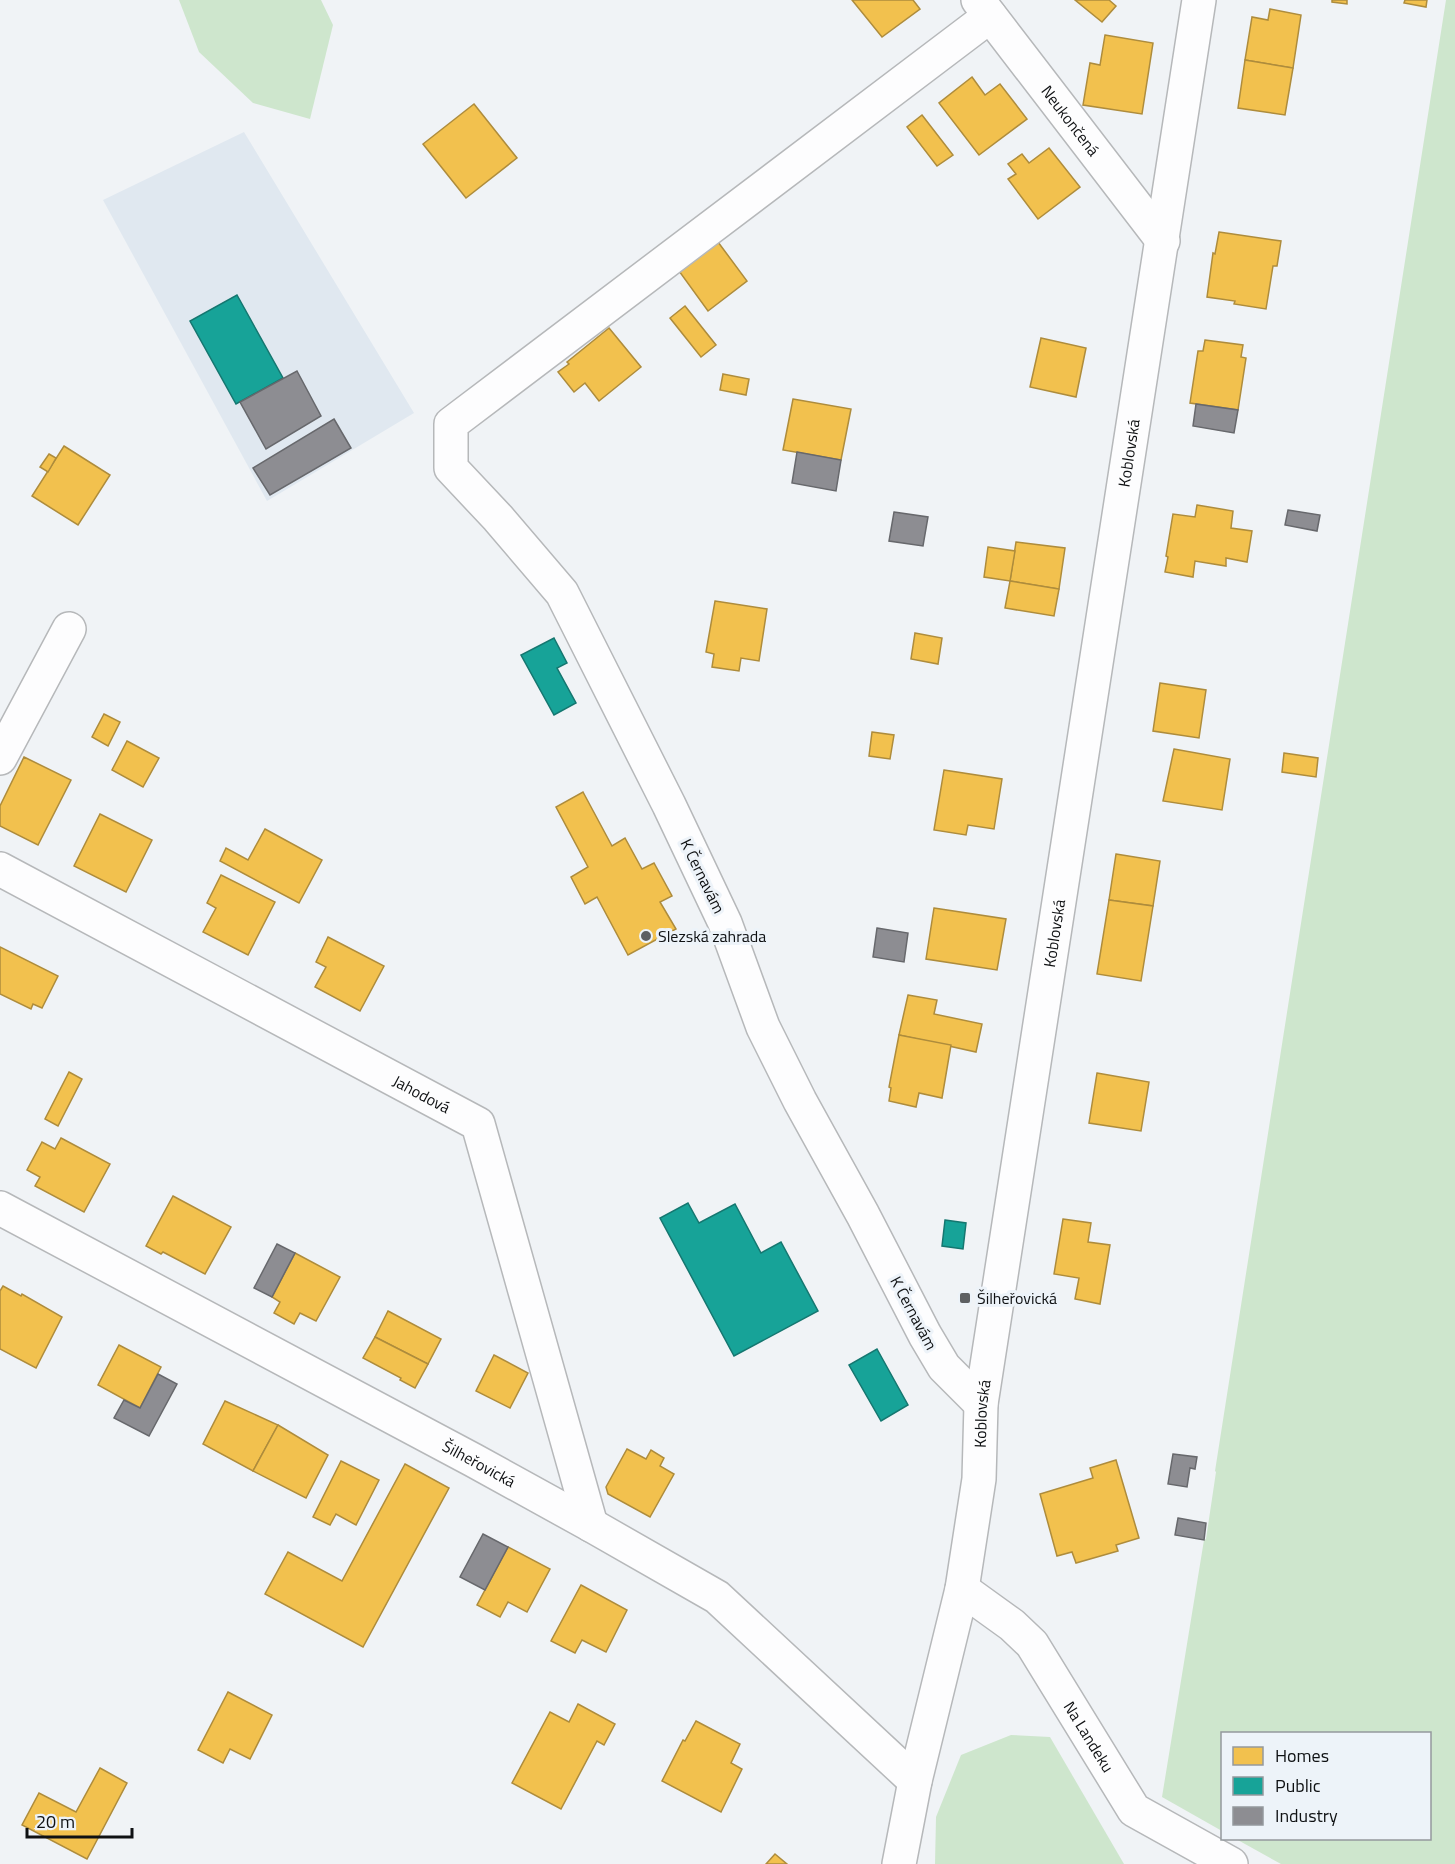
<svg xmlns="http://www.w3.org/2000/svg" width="1455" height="1864" font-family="'Titillium Web',sans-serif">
<rect width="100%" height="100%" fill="#f0f3f6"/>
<!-- built -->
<polygon fill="#e0e8f0" points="244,132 414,413 267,501 103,200"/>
<!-- green -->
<g fill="#cee6cd">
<polygon points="179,0 321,0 333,25 310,119 253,103 199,52"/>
<polygon points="1446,0 1455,0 1455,1864 1281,1864 1236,1839 1430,1838 1430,1734 1222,1734 1222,1831 1162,1797 1204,1540 1206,1539 1216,1472 1215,1471"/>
<polygon points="1011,1735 1050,1737 1124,1864 935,1864 936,1817 961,1755"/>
</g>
<!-- homes -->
<g fill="#f2c14e" stroke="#ae8c3c" stroke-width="1.5">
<polygon points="852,0 913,0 920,9 882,37"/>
<polygon points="1075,0 1109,0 1116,6 1102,22"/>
<polygon points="1332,0 1347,0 1347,4 1332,2"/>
<polygon points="1405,0 1427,0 1426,7 1404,3"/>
<polygon points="1270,9 1301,15 1293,68 1245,60 1252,17 1268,20"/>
<polygon points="1105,35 1153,43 1142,114 1083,105 1090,63 1100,65"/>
<polygon points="1245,60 1293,68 1285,115 1238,108"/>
<polygon points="972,77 985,95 1000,84 1027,119 979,155 939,103"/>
<polygon points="474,104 517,158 466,198 423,144"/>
<polygon points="922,115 953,155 937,166 907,127"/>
<polygon points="1049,148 1080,187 1038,219 1008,179 1016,174 1008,164 1022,154 1029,163"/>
<polygon points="1219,232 1281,241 1277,266 1273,266 1266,309 1234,304 1235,301 1207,297 1213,253 1215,254"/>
<polygon points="718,242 747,281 708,311 679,271"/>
<polygon points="685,306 716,345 701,357 670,318"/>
<polygon points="609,328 641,367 599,401 585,383 574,392 558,372 569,364 567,362"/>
<polygon points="1041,338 1086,348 1076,397 1030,387"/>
<polygon points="1205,340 1243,345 1241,357 1246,358 1238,410 1190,403 1198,351 1203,351"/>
<polygon points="723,374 749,379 746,395 720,390"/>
<polygon points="793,399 851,409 841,460 783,450"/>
<polygon points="64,446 110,475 78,525 32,496"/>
<polygon points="49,454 56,458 48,472 40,467"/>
<polygon points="1197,505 1233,511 1231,528 1252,531 1247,562 1226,558 1226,566 1195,561 1193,577 1165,572 1168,557 1166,556 1173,514 1195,517"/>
<polygon points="1016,542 1065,548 1059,589 1010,581"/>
<polygon points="988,547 1015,551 1010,581 984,577"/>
<polygon points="1010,581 1059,589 1054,616 1005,608"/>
<polygon points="715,601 767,609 759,661 741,658 739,671 712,667 714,654 706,652"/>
<polygon points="915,633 942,638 938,664 911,659"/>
<polygon points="1160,683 1206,690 1199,738 1153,731"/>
<polygon points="104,714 120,722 108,746 92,737"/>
<polygon points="872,732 894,735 890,759 869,756"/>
<polygon points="127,741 159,758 143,787 112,770"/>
<polygon points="1174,749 1230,759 1222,810 1163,801"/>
<polygon points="1284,753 1318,758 1316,777 1282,772"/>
<polygon points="24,757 71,780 38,845 0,826 0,806"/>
<polygon points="944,770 1002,779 994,829 968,825 966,835 934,830"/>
<polygon points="583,792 612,846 625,838 642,869 654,863 672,896 660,902 676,929 628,955 597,897 585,904 571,877 588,867 556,807"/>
<polygon points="100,814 152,840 126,892 74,866"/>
<polygon points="265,829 322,860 299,903 220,861 226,848 248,860"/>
<polygon points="1116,854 1160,861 1153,906 1109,900"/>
<polygon points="221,875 275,902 248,955 203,932 216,908 207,903"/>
<polygon points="1109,900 1153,906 1141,981 1097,974"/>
<polygon points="934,908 1006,919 997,970 926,959"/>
<polygon points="328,937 384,966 360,1011 315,987 326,967 316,962"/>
<polygon points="0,947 58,976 42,1008 33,1004 31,1009 0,994"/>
<polygon points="908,995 937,1000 934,1014 982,1024 976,1052 899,1035"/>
<polygon points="899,1035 951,1045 942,1098 919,1093 916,1107 889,1101 891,1088 889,1087"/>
<polygon points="69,1072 82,1079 58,1126 45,1119"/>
<polygon points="1097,1073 1149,1082 1141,1131 1089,1123"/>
<polygon points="61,1138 110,1164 84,1212 35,1186 40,1177 27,1170 42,1142 55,1149"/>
<polygon points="173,1196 231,1227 205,1274 163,1252 161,1254 146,1246"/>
<polygon points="1063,1219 1091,1223 1088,1242 1110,1245 1100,1304 1075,1299 1079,1278 1054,1274"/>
<polygon points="295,1253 340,1277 316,1321 300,1313 294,1324 274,1313 280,1302 272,1297"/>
<polygon points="3,1286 21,1296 22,1294 62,1317 36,1368 0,1349 0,1291"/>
<polygon points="388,1311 441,1339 428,1364 375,1337"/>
<polygon points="375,1337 428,1364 415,1388 400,1380 401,1378 363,1358"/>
<polygon points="119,1345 161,1367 140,1408 98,1385"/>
<polygon points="494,1355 528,1373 510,1408 476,1391"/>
<polygon points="225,1401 278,1425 253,1471 203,1444"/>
<polygon points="278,1425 328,1455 306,1498 253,1471"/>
<polygon points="627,1449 646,1459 651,1450 664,1458 660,1466 674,1474 650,1517 608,1494 606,1487"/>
<polygon points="1116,1460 1139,1538 1116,1545 1118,1551 1076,1563 1072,1552 1057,1556 1040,1494 1093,1478 1090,1468"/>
<polygon points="341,1461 379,1480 356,1525 336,1514 330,1525 313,1517"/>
<polygon points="405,1464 449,1488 363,1647 265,1594 288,1552 342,1581"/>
<polygon points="508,1547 550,1569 527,1612 508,1602 500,1617 477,1605"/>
<polygon points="581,1585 627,1610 606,1652 582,1640 575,1653 551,1641"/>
<polygon points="228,1692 272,1715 250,1759 230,1749 223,1763 198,1750"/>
<polygon points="578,1704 615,1724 604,1745 597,1741 561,1809 512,1783 550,1712 569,1722"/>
<polygon points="696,1721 740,1744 731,1763 742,1769 721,1812 662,1781 683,1740 685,1741"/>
<polygon points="100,1768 127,1783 87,1859 22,1825 39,1793 76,1812"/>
<polygon points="775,1854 787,1864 766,1864"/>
</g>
<!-- public -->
<g fill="#17a398" stroke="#157770" stroke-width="1.5">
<polygon points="237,295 283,378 236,404 190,321"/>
<polygon points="554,638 567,663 557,668 576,703 554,715 521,655"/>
<polygon points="688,1203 699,1223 735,1204 761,1253 781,1242 818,1311 734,1356 660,1218"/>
<polygon points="945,1220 966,1223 963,1249 942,1246"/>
<polygon points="877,1349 908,1405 881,1421 849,1365"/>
</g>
<!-- industry -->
<g fill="#8d8d92" stroke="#67686c" stroke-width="1.5">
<polygon points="297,371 321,416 266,449 240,402"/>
<polygon points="1196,404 1238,410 1234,433 1193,426"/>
<polygon points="334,419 351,448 270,495 253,468"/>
<polygon points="797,452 841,460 836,491 792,483"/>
<polygon points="1288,510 1320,515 1317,531 1285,525"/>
<polygon points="894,512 928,517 923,546 889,541"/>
<polygon points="877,928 908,933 904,962 873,957"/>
<polygon points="277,1244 295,1253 272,1297 254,1288"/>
<polygon points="158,1374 177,1384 149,1436 114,1418 124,1400 140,1408"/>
<polygon points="1173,1454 1197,1457 1195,1469 1190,1468 1187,1487 1168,1484"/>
<polygon points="1178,1518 1206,1523 1204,1540 1175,1535"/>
<polygon points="483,1534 508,1547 485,1590 460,1577"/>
</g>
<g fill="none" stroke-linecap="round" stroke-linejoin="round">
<!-- minor casing -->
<g stroke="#b6b8ba" stroke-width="36">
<g id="minor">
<path id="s1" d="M978,0l185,241"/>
<polyline points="0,758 69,629"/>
<path id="s2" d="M0,869l478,255 113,401"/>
<path id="s3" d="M0,1208l473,252 118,65 126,72 198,184"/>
<polyline points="981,1404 944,1367 925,1335 863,1215 800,1101 763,1027 725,923 669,805 562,593 498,518 451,468 451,424 990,16"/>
<path id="s4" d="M962,1589l50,36 20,19 102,166 97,54"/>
<path id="s5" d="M899,1864l16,-83 47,-192 17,-110 2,-75 218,-1404"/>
</g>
</g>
<!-- minor -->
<use href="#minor" stroke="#fdfdfe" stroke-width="33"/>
</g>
<!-- markers -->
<g fill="#5e6062" stroke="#edf3f9" stroke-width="2">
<circle cx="646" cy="936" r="6"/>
<rect x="959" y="1292" width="12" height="12" rx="3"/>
</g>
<g text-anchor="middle" stroke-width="6" stroke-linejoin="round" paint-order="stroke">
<!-- street labels -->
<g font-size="16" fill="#0f1113" stroke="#edf3f9">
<text dy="6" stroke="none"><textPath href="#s1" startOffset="152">Neukončená</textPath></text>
<text dy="6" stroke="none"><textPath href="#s5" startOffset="1431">Koblovská</textPath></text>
<text transform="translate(703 876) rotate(64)" y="6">K Černavám</text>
<text dy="6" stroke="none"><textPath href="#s5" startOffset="945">Koblovská</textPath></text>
<text dy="6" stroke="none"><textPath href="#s2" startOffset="478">Jahodová</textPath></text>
<text transform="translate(914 1313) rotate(62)" y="6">K Černavám</text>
<text dy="6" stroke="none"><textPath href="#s5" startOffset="459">Koblovská</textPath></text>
<text dy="6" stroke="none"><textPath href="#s3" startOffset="543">Šilheřovická</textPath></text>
<text dy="6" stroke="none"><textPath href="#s4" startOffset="198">Na Landeku</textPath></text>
</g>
<!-- poi labels -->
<g font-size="16" fill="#0f1113" stroke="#edf3f9" text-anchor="start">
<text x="658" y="942">Slezská zahrada</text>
<text x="977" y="1304">Šilheřovická</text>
</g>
</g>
<!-- legend -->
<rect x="1221" y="1732" width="210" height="108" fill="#edf3f9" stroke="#94999d" stroke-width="1.5"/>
<rect x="1233" y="1747" width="30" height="18" fill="#f2c14e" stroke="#94999d" stroke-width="1.5"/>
<text x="1275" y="1762" font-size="18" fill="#0f1113">Homes</text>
<rect x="1233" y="1777" width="30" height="18" fill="#17a398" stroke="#94999d" stroke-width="1.5"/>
<text x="1275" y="1792" font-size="18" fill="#0f1113">Public</text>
<rect x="1233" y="1807" width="30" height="18" fill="#8d8d92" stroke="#94999d" stroke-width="1.5"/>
<text x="1275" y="1822" font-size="18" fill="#0f1113">Industry</text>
<!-- scale -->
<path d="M27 1828v9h105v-9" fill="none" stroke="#0f1113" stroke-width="3"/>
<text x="36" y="1828" font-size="18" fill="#0f1113" stroke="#edf3f9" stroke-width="4.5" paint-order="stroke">20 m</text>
</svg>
